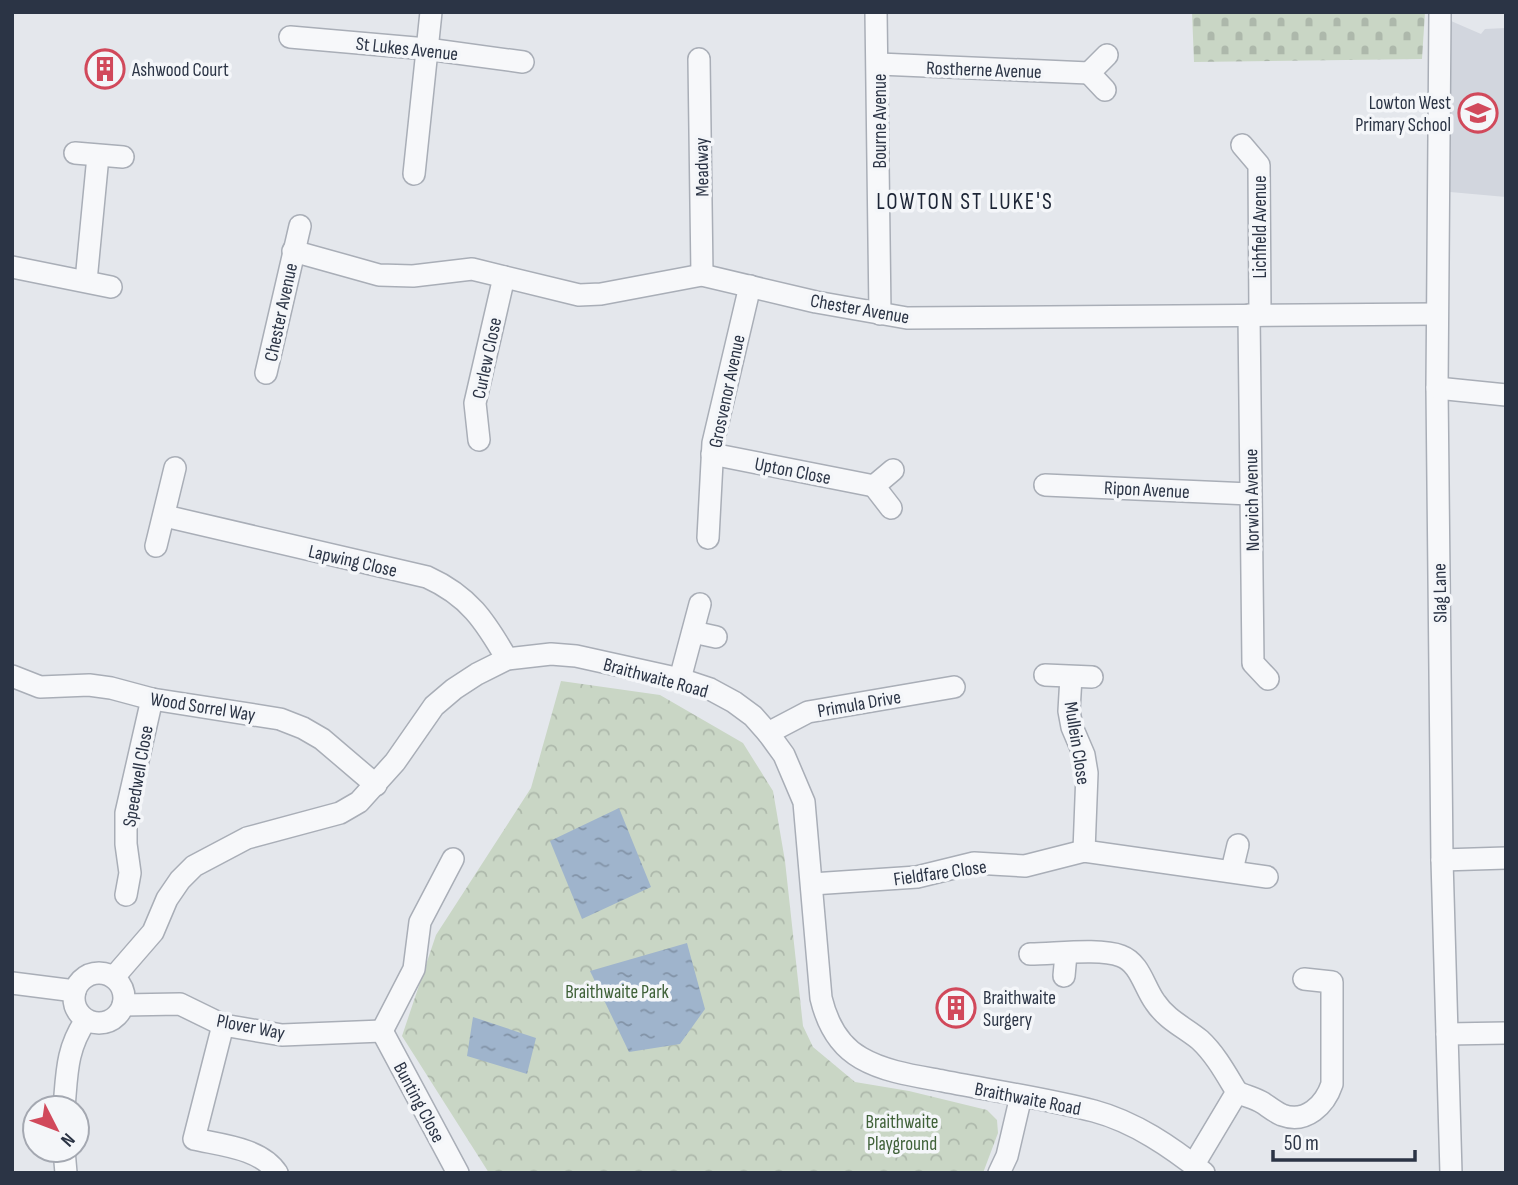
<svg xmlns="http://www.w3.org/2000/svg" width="1518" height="1185" font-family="'Sofia Sans Condensed',sans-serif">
<defs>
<pattern id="forest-crowns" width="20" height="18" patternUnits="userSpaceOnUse" patternTransform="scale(1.75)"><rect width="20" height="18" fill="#c9d6c5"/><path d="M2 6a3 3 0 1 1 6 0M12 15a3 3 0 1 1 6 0" fill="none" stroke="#adb8ab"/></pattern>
<pattern id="cemetery-stones" width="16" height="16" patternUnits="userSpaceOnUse" patternTransform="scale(1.75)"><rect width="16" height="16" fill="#c9d6c5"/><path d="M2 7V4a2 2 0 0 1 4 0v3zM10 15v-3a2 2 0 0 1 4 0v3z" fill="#adb8ab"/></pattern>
<pattern id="water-ripples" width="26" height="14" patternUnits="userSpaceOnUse" patternTransform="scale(1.75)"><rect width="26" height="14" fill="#9fb4cc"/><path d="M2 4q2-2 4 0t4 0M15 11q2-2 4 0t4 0" fill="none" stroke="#8293a7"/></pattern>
</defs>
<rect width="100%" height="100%" fill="#e4e7ec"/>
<!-- built -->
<polygon fill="#d2d6de" points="1451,21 1481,34 1485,29 1506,28 1506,197 1450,192"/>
<!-- forest -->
<polygon fill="url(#forest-crowns)" points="561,681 660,695 743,743 773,791 785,861 803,1026 813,1047 855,1082 909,1091 987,1110 997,1120 998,1133 983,1173 489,1173 402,1036 436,935 531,788"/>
<!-- cemetery -->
<polygon fill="url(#cemetery-stones)" points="1192,12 1425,12 1422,59 1194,62"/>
<!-- water -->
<g fill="url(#water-ripples)">
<polygon points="619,808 651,887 582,919 550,841"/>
<polygon points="687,943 705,1009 680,1044 629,1052 590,971"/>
<polygon points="473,1017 536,1038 527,1074 467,1056"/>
</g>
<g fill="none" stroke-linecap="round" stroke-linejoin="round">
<!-- minor casing -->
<g stroke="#a9aeb7" stroke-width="24">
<g id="minor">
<polyline points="876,12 880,314"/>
<polyline points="1440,12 1437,388 1442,860 1451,1173"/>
<polyline points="290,37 427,49 523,62"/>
<polyline points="699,59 702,275"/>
<polyline points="879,64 1089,73"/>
<polyline points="1105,90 1089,73 1107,55"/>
<polyline points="1242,145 1259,165 1260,315"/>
<polyline points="75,153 123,157"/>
<polyline points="414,174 431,12"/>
<polyline points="293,251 379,275 413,276 472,269 579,295 601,294 702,275 816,302 907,318 1437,314"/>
<polyline points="12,267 111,287"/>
<polyline points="86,281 98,156"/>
<polyline points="1249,315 1253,663 1268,679"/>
<polyline points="266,373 300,226"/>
<polyline points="1437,388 1506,395"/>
<polyline points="479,440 475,403 504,277"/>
<polyline points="712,454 874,486"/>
<polyline points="1045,485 1250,494"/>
<polyline points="891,508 874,486 893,470"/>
<path d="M165,516l262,61c42,19 58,44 80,82"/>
<polyline points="708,538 713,443 750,286"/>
<polyline points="156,546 175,468"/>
<polyline points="693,632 716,637"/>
<polyline points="1045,675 1092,677"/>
<polyline points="12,676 40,687 89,685 111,688 152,699 280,719 303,728 322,739 376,785"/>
<polyline points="1071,677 1069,711 1072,727 1084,755 1087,773 1084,851"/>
<polyline points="680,679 700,604"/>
<polyline points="768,733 808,712 954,687"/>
<polyline points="1442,860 1506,858"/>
<polyline points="1232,870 1238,845"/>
<polyline points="812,884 917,877 974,863 1025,866 1084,851 1267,877"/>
<polyline points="126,895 130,873 126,844 126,813 152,699"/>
<path d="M1030,954c25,0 70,-6 91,2 19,7 23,31 34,46 12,18 29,25 45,38 16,15 26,34 37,52l-43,72"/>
<circle cx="99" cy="998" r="25"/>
<polyline points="1064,976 1066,954"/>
<path d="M114,977l39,-45 14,-33 13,-19 14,-14 53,-28 93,-25 19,-11 36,-40 39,-56 20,-17 23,-15 30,-15 44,-5 25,2 104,23 30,10 24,13 19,14 15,17 16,22 20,47 17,196c6,25 17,47 40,60 24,14 55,18 82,23 50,10 101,17 151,30 41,11 77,36 110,62"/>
<polyline points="12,983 75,991"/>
<polyline points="123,1005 180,1004 223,1025 282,1035 382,1031"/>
<path d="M223,1025l-29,114c26,6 67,9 83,34"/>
<polyline points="382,1031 414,969 420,922 453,859"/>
<polyline points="382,1031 458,1173"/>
<polyline points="1447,1034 1506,1033"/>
<path d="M1237,1092c8,4 18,6 26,11 6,4 12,9 19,12 24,9 43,-10 50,-31v-102l-28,-3"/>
<path d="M64,1108c3,-34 2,-59 22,-88"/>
<polyline points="64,1150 66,1173"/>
<polyline points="999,1173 1007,1156 1021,1096"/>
</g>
</g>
<!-- minor -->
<use href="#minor" stroke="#f7f8fa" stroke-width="21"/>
</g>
<!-- icons -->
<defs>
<g id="building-ring" transform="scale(2.0125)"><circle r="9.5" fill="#f4f6f9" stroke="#d1495b" stroke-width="1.5"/><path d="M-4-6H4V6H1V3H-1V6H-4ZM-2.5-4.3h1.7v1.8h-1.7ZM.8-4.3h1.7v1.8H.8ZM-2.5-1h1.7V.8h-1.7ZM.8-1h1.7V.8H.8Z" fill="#d1495b"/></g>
<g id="school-ring" transform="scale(2.0125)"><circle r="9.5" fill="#f4f6f9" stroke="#d1495b" stroke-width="1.5"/><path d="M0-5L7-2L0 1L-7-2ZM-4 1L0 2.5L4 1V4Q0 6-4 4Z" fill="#d1495b"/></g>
</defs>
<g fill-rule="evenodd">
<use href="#building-ring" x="105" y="69"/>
<use href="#school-ring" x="1478" y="113"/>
<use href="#building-ring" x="956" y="1008"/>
</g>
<g text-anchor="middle" stroke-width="7" stroke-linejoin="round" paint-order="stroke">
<!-- street labels -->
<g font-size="19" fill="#2b3445" stroke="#f4f6f9">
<text transform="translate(407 48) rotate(6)" y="7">St Lukes Avenue</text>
<text transform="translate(984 69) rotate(2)" y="7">Rostherne Avenue</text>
<text transform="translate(879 121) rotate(-90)" y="7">Bourne Avenue</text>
<text transform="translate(701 167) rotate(-91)" y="7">Meadway</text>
<text transform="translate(1259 227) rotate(-90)" y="7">Lichfield Avenue</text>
<text transform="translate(860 308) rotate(10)" y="7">Chester Avenue</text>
<text transform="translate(280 312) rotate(-78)" y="7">Chester Avenue</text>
<text transform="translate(486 358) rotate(-78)" y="7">Curlew Close</text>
<text transform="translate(726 391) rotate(-78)" y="7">Grosvenor Avenue</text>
<text transform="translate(793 470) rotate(11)" y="7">Upton Close</text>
<text transform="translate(1147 489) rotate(3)" y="7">Ripon Avenue</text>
<text transform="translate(1251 500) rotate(-91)" y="7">Norwich Avenue</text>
<text transform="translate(353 560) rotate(13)" y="7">Lapwing Close</text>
<text transform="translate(1439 593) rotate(-91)" y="7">Slag Lane</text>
<text transform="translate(656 677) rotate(15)" y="7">Braithwaite Road</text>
<text transform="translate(859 703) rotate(-10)" y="7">Primula Drive</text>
<text transform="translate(203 706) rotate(9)" y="7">Wood Sorrel Way</text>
<text transform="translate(1078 743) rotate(81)" y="7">Mullein Close</text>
<text transform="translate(137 776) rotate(-80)" y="7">Speedwell Close</text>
<text transform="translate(940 872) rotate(-8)" y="7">Fieldfare Close</text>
<text transform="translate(251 1026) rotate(11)" y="7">Plover Way</text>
<text transform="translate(1028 1098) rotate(11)" y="7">Braithwaite Road</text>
<text transform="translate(420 1102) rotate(62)" y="7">Bunting Close</text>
</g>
<!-- poi labels -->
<g font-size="19" fill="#2b3445" stroke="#f4f6f9" text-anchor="start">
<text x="132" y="76">Ashwood Court</text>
<text x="1451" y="109" text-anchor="end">Lowton West<tspan x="1451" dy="22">Primary School</tspan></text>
<text x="983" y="1004">Braithwaite<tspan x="983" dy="22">Surgery</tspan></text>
</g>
<!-- park labels -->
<g font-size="19" fill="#3f6138" stroke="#f4f6f9">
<text x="617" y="998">Braithwaite Park</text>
<text x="902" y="1128">Braithwaite<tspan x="902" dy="22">Playground</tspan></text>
</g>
<!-- quarter labels -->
<g font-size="23" letter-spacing="2" fill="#1d2536" stroke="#f4f6f9">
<text x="965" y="209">LOWTON ST LUKE'S</text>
</g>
</g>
<!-- border -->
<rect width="1518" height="1185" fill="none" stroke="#2b3445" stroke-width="28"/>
<!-- north arrow -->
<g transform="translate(56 1129) rotate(132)"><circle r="33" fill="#f4f6f9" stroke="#a4a8b1" stroke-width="2"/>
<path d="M0-5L12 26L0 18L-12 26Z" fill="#d1495b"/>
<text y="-10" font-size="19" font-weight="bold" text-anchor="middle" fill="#2b3445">N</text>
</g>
<!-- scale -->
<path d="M1273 1150v10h142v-10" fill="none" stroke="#2b3445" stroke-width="3.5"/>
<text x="1284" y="1150" font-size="21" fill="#2b3445" stroke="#f4f6f9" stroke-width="5" paint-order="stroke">50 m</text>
</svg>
